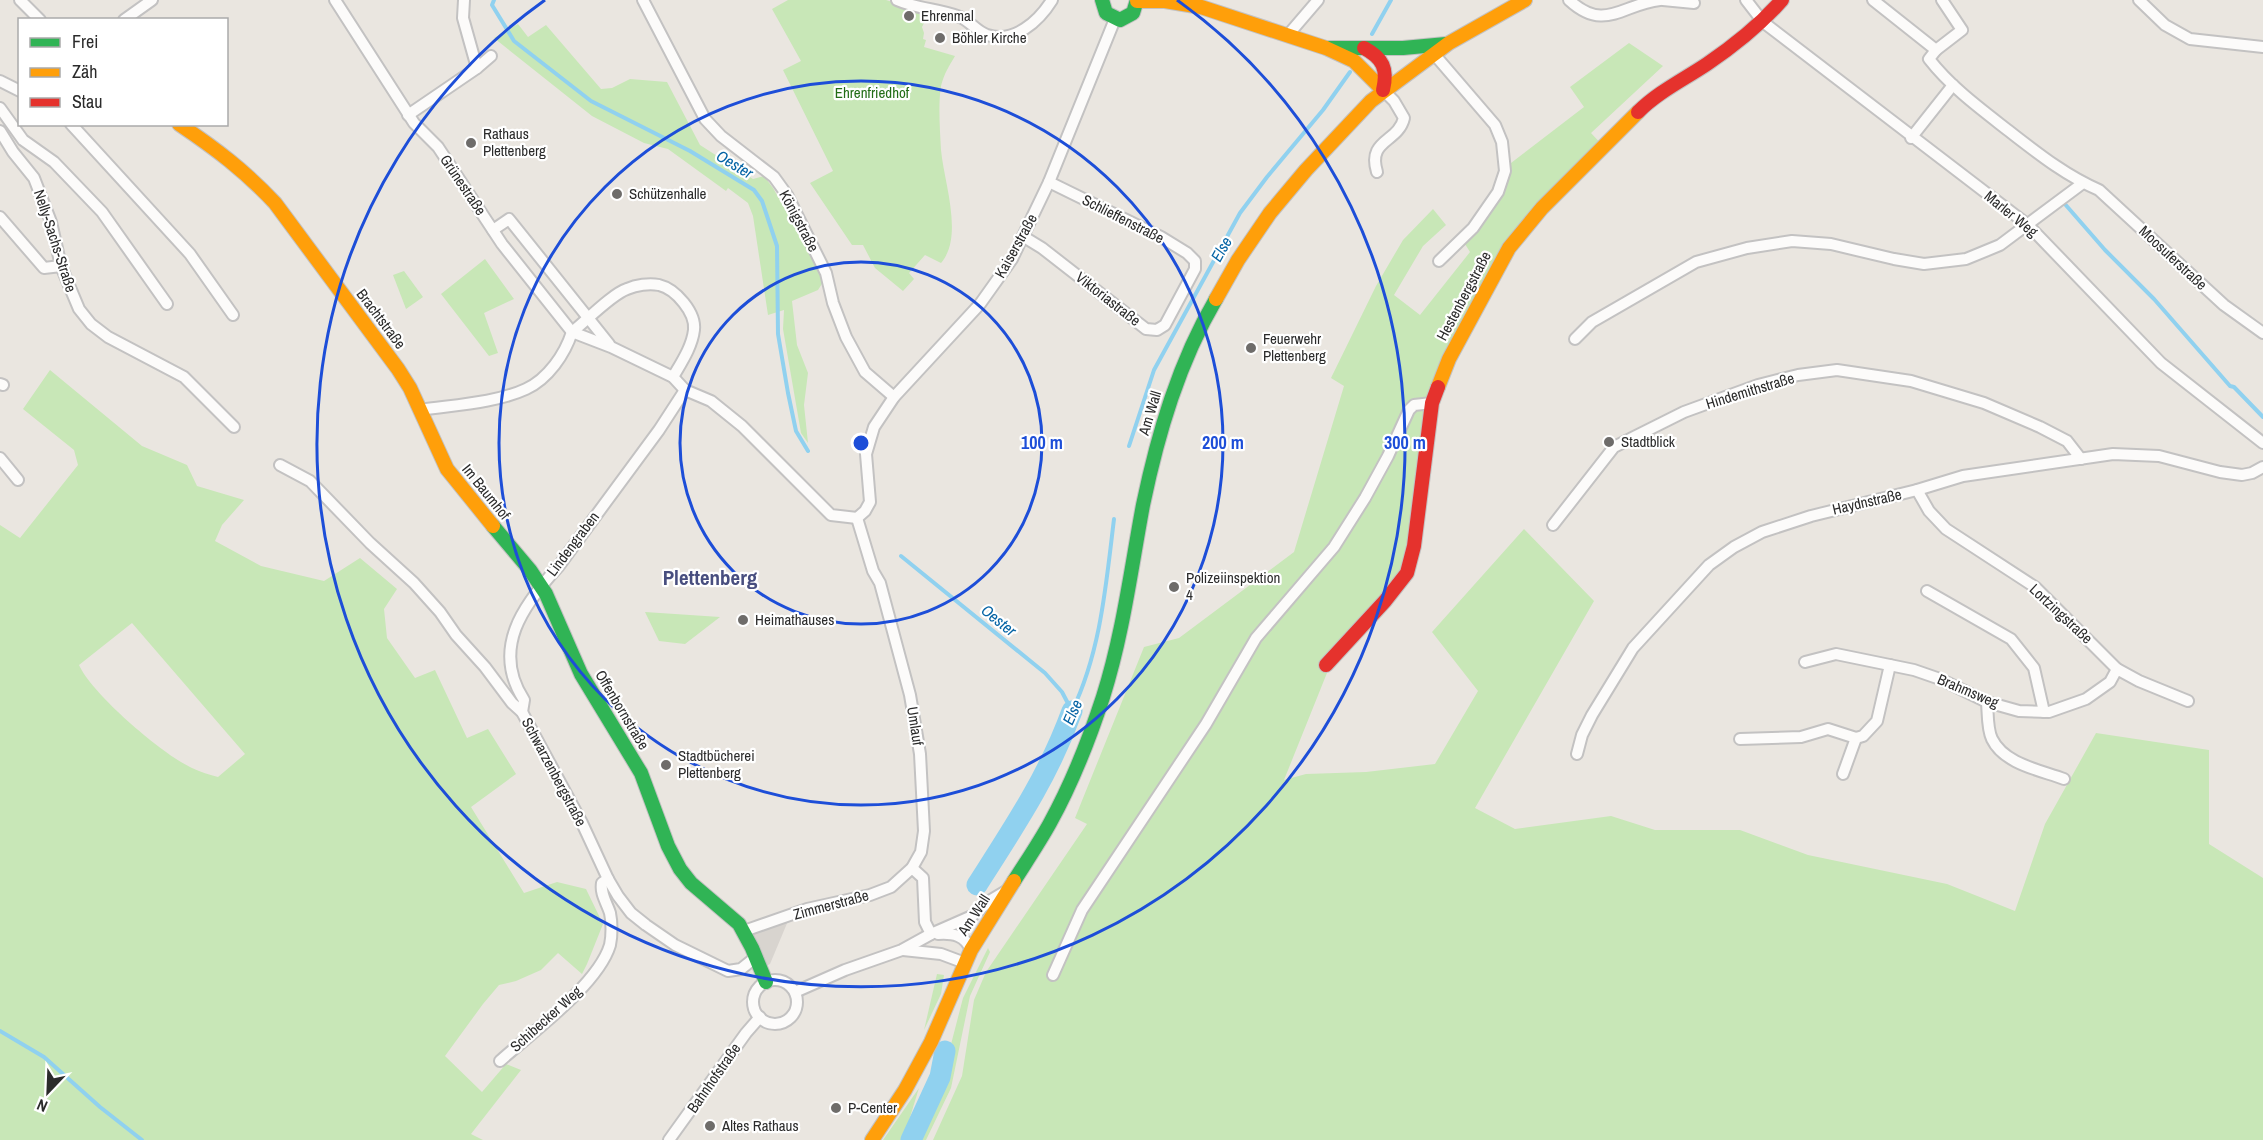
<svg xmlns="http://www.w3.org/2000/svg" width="2263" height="1140" font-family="'Archivo Narrow',sans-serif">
<rect width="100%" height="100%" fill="#eae6e0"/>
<!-- green -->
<g fill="#c8e7b7" fill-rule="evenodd">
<path d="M788,0h98l43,13 -7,14 2,6 -1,6 3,1 -2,7 31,9c-6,10 -11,18 -14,30 -3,19 -1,44 0,64 3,33 23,86 0,113l-16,-8 -16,18 5,6 -11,12 -28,-23 -12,-23h-11l-42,-62 23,-12 -50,-101 18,-9 -29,-52z"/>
<polygon points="518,24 528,37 546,25 601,89 612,88 630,79 667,82 700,145 753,179 764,176 773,188 825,279 818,290 792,301 797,345 808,373 804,405 808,443 801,433 783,329 784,310 768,315 753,216 748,203 728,188 726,191 668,149 644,143 592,116 494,38"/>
<path d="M1629,43l34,23 -72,67 14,15 -96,100 -77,155 -25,170 -72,80 -51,127 22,-6 60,-2 69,-8 43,-73 -46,-59 92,-103 70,72 -119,207 40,21 96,-13 44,14h85l68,25 139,29 68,27 30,-87 51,-91 113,17v94l54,34v262h-1330l29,-64 12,-76 12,-28 101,-148 -12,-6 69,-171 35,-9 115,-86 50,-166 -13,-8 45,-92 27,-46 30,-31 13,16 -23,21 -29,49 26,20 50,-63 -5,-8c15,-20 48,-54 46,-81l73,-56 -14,-20z"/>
<polygon points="485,259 514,299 484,313 498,353 489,356 441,294"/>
<polygon points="404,271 423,297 406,309 393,275"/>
<path d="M50,370l92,76 45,19 10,21 47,14 -22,25 -7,16 46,25 63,15 36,-23 37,31 -13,20 3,29 28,40 20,-8 32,68 21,-9 28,45 -45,33 53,86 33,-11 29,7 17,35 -16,40 -5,10 -24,-21 -17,17 -25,11 -17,4 -16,19 -38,52 37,36 24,-28 15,6 -50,64 12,6h-483v-615l20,13 58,-73 -4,-15 -51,-41zM132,623l113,131 -27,23c-8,-2 -18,-5 -26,-9 -30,-14 -100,-74 -113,-103z"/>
<polygon points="645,612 720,617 685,644 659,641"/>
<polygon points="988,948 990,952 970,996 951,1088 926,1140 921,1140 934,1110 963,998"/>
<polygon points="937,974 944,975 941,994 924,1030"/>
<polygon points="919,1088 903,1140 883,1140"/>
</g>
<!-- plaza -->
<polygon fill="#d8d4cf" points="788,921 770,964 764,967 751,934"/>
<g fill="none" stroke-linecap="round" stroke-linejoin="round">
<!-- stream -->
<g stroke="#90d1ef" stroke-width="4">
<polyline points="494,0 492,5 514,41 591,101 690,151 754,190 762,201 777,246 778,334 788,393 796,431 808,451"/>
<polyline points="1372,34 1391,0"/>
<polyline points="2064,203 2105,250 2154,299 2230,386 2234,387 2263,417"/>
<polyline points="1129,446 1154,370 1240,213 1267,177 1323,110 1350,72"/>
<polyline points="901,556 1045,673 1062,692 1072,711"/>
<path d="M1072,711c29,-60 34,-127 42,-192"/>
<polyline points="0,1031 44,1057 100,1107 142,1140"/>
</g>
<!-- river -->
<g stroke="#90d1ef" stroke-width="21">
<path d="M977,885c37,-58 71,-108 95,-174"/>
<polyline points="911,1140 940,1077 945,1051"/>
</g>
<!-- street casing -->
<g stroke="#c3c2c2" stroke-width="14">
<g id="street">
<polyline points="20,0 40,20"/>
<polyline points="335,0 414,123 438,147 502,244 572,332 611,347 673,377 685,390 711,401 742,426 831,515 857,518"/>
<polyline points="643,0 705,119 721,136 774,177 787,195 826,273 833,303 846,337 865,372 894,397"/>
<path d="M897,0c20,9 43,9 63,17 10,4 16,14 27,18 27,9 52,-14 65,-35"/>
<path d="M1569,0c36,33 53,4 91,0"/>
<polyline points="1663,0 1694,3"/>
<polyline points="1746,0 1763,22 2028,225 2161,363 2263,443"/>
<polyline points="1873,0 1936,50 1962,30 1942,0"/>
<polyline points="2139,0 2165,25 2190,39 2263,47"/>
<polyline points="124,20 152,0"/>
<polyline points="1288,35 1318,0"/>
<path d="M1936,50l-7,9c21,27 49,48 76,69 30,23 59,47 94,62l125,115 39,28"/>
<polyline points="1434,54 1495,125 1502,142 1505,171 1498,192 1473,228 1439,261"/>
<polyline points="477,68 491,56"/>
<polyline points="0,81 20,91"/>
<polyline points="0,108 23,140 54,162 102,212 167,304"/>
<polyline points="408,115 477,68 463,18 464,0"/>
<polyline points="71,124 190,254 233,315"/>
<polyline points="0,131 13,152 34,178 51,222 61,266 79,309 91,324 108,337 184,377 234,427"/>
<polyline points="1911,138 1953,85"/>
<path d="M1377,172c-10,-33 21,-29 27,-54l-10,-17 -11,-11"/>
<polyline points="0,217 44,268 61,266"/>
<polyline points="493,230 509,219 609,344"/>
<polyline points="1024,237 1042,248 1146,329 1157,330 1165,325 1195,269 1195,261 1187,253 1161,237 1049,182"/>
<path d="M572,332c14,-11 40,-38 55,-43 9,-4 22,-6 32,-4 17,4 37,28 35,45 -2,17 -13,33 -21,47"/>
<polyline points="1575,339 1592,322 1696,262 1747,248 1792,241 1831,244 1894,259 1924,264 1966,259 2000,245 2083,183"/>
<polyline points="0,384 3,385"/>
<path d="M420,410c33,-5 76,-7 106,-21 22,-10 39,-35 46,-57"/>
<polyline points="0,458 18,480"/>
<polyline points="280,465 310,481 370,543 414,583 440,612 456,635 485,667 512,703 522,712 582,823 608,879 618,896 631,913 646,925 675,945 728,971 741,969 756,957"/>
<polyline points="1917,490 1929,511 1946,529 2035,587 2117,669 2139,681 2188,701"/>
<polyline points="857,518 865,511 870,502 866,454 874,427 894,397 980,304 1012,259 1049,182 1115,19"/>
<polyline points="1553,525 1614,447 1684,412 1758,385 1798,375 1837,370 1911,381 1984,403 2040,427 2067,441 2081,459"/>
<polyline points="1927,591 2011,639 2034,668 2044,712"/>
<polyline points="1805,662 1836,654 1914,670 1940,679 1987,702 2019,711 2049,712 2086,699 2110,682 2117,669"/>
<path d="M1987,702c1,11 0,27 5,37 12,25 48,31 72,40"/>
<path d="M522,712l2,-12c-33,-51 -1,-95 34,-133l101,-137 26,-40"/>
<polyline points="1740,739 1801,737 1828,729 1856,738 1863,736 1877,721 1890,665"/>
<polyline points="1577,754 1582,735 1592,715 1633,648 1709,565 1734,547 1762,532 1811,516 1917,490 1963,476 2113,454 2159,456 2220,472 2242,475 2252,473 2263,467"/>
<polyline points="1843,774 1856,738"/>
<polyline points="912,868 923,878 925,922 931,934"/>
<polyline points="744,931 807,909 870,895 891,887 912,868 921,852 924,831 920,754 910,695 880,583 873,571 857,518"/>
<path d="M938,934c15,-1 27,1 33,16"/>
<polyline points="903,950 941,954 965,963"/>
<polyline points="1053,975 1082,910 1206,724 1256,638 1334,547 1365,498 1388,456 1409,410 1414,405 1432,403"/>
<circle cx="775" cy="1002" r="22"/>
<polyline points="795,992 845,970 902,950 931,934 972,916 991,900 1006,891"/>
<path d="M500,1061c31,-28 98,-76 110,-116 2,-9 2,-23 0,-32 -3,-10 -10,-19 -8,-30l6,-4"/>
<polyline points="669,1140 746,1033 760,1017"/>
</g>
</g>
<!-- fast casing -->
<g stroke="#c3c2c2" stroke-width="16">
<g id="fast">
<polyline points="1102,0 1106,13 1120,20 1133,13 1137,0"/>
<polyline points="1329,48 1403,48 1446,44"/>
<polyline points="493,526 530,570 546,594 581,674 641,773 668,846 680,869 691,883 739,924 752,948 766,982"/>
<path d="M1014,881c12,-19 25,-38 36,-58 22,-40 39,-83 53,-126 20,-63 28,-128 40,-192 15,-72 36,-143 73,-206"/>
</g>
</g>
<!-- slow casing -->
<g stroke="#c3c2c2" stroke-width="16">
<g id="slow">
<polyline points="1137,1 1165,1 1201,7 1326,48 1354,61 1383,90"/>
<path d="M179,124c37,25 65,46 96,79l123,166 12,19 37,81 46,57"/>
<polyline points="1216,299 1238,260 1270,213 1306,170 1371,101 1449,43 1525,0"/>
<polyline points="1438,387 1449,359 1509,248 1542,208 1638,112"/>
<polyline points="872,1140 905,1090 931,1042 971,950 1014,881"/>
</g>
</g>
<!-- jam casing -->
<g stroke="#c3c2c2" stroke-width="16">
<g id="jam">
<path d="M1364,48c19,10 24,21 19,42"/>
<path d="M1638,112c20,-20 45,-32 69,-48 28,-19 53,-39 75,-64"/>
<polyline points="1326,665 1385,601 1407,573 1414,546 1432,403 1438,387"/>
</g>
</g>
<!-- street -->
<use href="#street" stroke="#fcfbfa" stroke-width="10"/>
<!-- fast -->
<use href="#fast" stroke="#30b455" stroke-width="14"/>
<!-- slow -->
<use href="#slow" stroke="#ff9f0a" stroke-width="14"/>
<!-- jam -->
<use href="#jam" stroke="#e5322d" stroke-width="14"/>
</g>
<!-- distance rings -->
<g fill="none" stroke="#1d4ed8" stroke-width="3">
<circle cx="861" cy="443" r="181"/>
<circle cx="861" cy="443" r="362"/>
<path d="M1177 0A544 544 0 1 1 545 0"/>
</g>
<!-- markers -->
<g fill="#6e6c6a" stroke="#fff" stroke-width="2">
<circle cx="909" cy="16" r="6"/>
<circle cx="940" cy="38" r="6"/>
<circle cx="471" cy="143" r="6"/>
<circle cx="617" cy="194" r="6"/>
<circle cx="1251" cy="348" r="6"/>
<circle cx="1609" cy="442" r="6"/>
<circle cx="1174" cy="587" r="6"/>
<circle cx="743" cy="620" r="6"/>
<circle cx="666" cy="765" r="6"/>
<circle cx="836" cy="1108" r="6"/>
<circle cx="710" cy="1126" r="6"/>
</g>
<g text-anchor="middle" stroke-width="4.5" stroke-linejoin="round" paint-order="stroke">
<!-- poi labels -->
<g font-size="15" fill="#2b2b2b" stroke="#fff" text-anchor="start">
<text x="921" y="21">Ehrenmal</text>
<text x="952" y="43">Böhler Kirche</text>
<text x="483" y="139">Rathaus<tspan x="483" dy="17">Plettenberg</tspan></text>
<text x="629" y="199">Schützenhalle</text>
<text x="1263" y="344">Feuerwehr<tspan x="1263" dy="17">Plettenberg</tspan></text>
<text x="1621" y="447">Stadtblick</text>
<text x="1186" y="583">Polizeiinspektion<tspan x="1186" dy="17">4</tspan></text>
<text x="755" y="625">Heimathauses</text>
<text x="678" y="761">Stadtbücherei<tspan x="678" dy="17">Plettenberg</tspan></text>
<text x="848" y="1113">P-Center</text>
<text x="722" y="1131">Altes Rathaus</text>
</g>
<!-- park labels -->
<g font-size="15" fill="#226d16" stroke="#fff">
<text x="872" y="98">Ehrenfriedhof</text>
</g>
<!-- street labels -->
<g font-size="15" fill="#2b2b2b" stroke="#fff">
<text transform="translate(463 185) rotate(56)" y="5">Grünestraße</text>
<text transform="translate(2011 214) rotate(39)" y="5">Marler Weg</text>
<text transform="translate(1123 219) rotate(27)" y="5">Schlieffenstraße</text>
<text transform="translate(799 221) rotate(62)" y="5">Königstraße</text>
<text transform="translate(55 241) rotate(72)" y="5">Nelly-Sachs-Straße</text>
<text transform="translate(1016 246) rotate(-61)" y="5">Kaiserstraße</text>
<text transform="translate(2173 258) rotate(43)" y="5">Moosuferstraße</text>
<text transform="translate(1464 296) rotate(-62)" y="5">Hestenbergstraße</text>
<text transform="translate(1108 299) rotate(38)" y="5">Viktoriastraße</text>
<text transform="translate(381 319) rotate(53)" y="5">Brachtstraße</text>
<text transform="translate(1750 391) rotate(-17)" y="5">Hindemithstraße</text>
<text transform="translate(1150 413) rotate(-73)" y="5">Am Wall</text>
<text transform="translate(486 492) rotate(51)" y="5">Im Baumhof</text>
<text transform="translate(1867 502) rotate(-13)" y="5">Haydnstraße</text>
<text transform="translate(573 544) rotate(-53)" y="5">Lindengraben</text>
<text transform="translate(2061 614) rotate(43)" y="5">Lortzingstraße</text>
<text transform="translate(1968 691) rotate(23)" y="5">Brahmsweg</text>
<text transform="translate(622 710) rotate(59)" y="5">Offenbornstraße</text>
<text transform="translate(915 726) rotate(81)" y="5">Umlauf</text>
<text transform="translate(554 772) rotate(62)" y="5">Schwarzenbergstraße</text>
<text transform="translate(831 905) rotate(-15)" y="5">Zimmerstraße</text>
<text transform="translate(974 915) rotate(-57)" y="5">Am Wall</text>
<text transform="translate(546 1019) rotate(-42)" y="5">Schibecker Weg</text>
<text transform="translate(714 1078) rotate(-55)" y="5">Bahnhofstraße</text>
</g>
<!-- water labels -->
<g font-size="16" font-style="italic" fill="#0564a5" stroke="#fff">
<text transform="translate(735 164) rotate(31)" y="6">Oester</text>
<text transform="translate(1221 249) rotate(-61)" y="6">Else</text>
<text transform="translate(999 620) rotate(39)" y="6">Oester</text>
<text transform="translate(1072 712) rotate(-66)" y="6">Else</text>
</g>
<!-- district labels -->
<g font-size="21" font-weight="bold" fill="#484e7f" stroke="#fff">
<text x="710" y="585">Plettenberg</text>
</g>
</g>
<circle cx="861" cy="443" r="9" fill="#1d4ed8" stroke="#fff" stroke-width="3"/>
<g font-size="18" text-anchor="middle" font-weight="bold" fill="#1d4ed8" stroke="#fff" stroke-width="4.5" stroke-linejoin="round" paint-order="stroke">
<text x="1042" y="449">100 m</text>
<text x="1223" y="449">200 m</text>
<text x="1405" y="449">300 m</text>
</g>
<!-- legend -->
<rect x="18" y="18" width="210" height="108" fill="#ffffff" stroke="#aaaaaa" stroke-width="1.5"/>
<rect x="30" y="38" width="30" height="9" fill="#30b455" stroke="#aaaaaa" stroke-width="1.5"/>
<text x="72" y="48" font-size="18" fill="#2b2b2b">Frei</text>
<rect x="30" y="68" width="30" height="9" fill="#ff9f0a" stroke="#aaaaaa" stroke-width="1.5"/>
<text x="72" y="78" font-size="18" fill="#2b2b2b">Zäh</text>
<rect x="30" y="98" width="30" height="9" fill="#e5322d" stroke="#aaaaaa" stroke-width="1.5"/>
<text x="72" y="108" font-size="18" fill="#2b2b2b">Stau</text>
<!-- north arrow -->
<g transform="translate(48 1092) rotate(203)" stroke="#ffffff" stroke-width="4.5" paint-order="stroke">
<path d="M0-4.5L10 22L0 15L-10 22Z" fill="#2b2b2b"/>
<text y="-9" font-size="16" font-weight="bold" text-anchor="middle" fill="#2b2b2b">N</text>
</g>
</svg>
